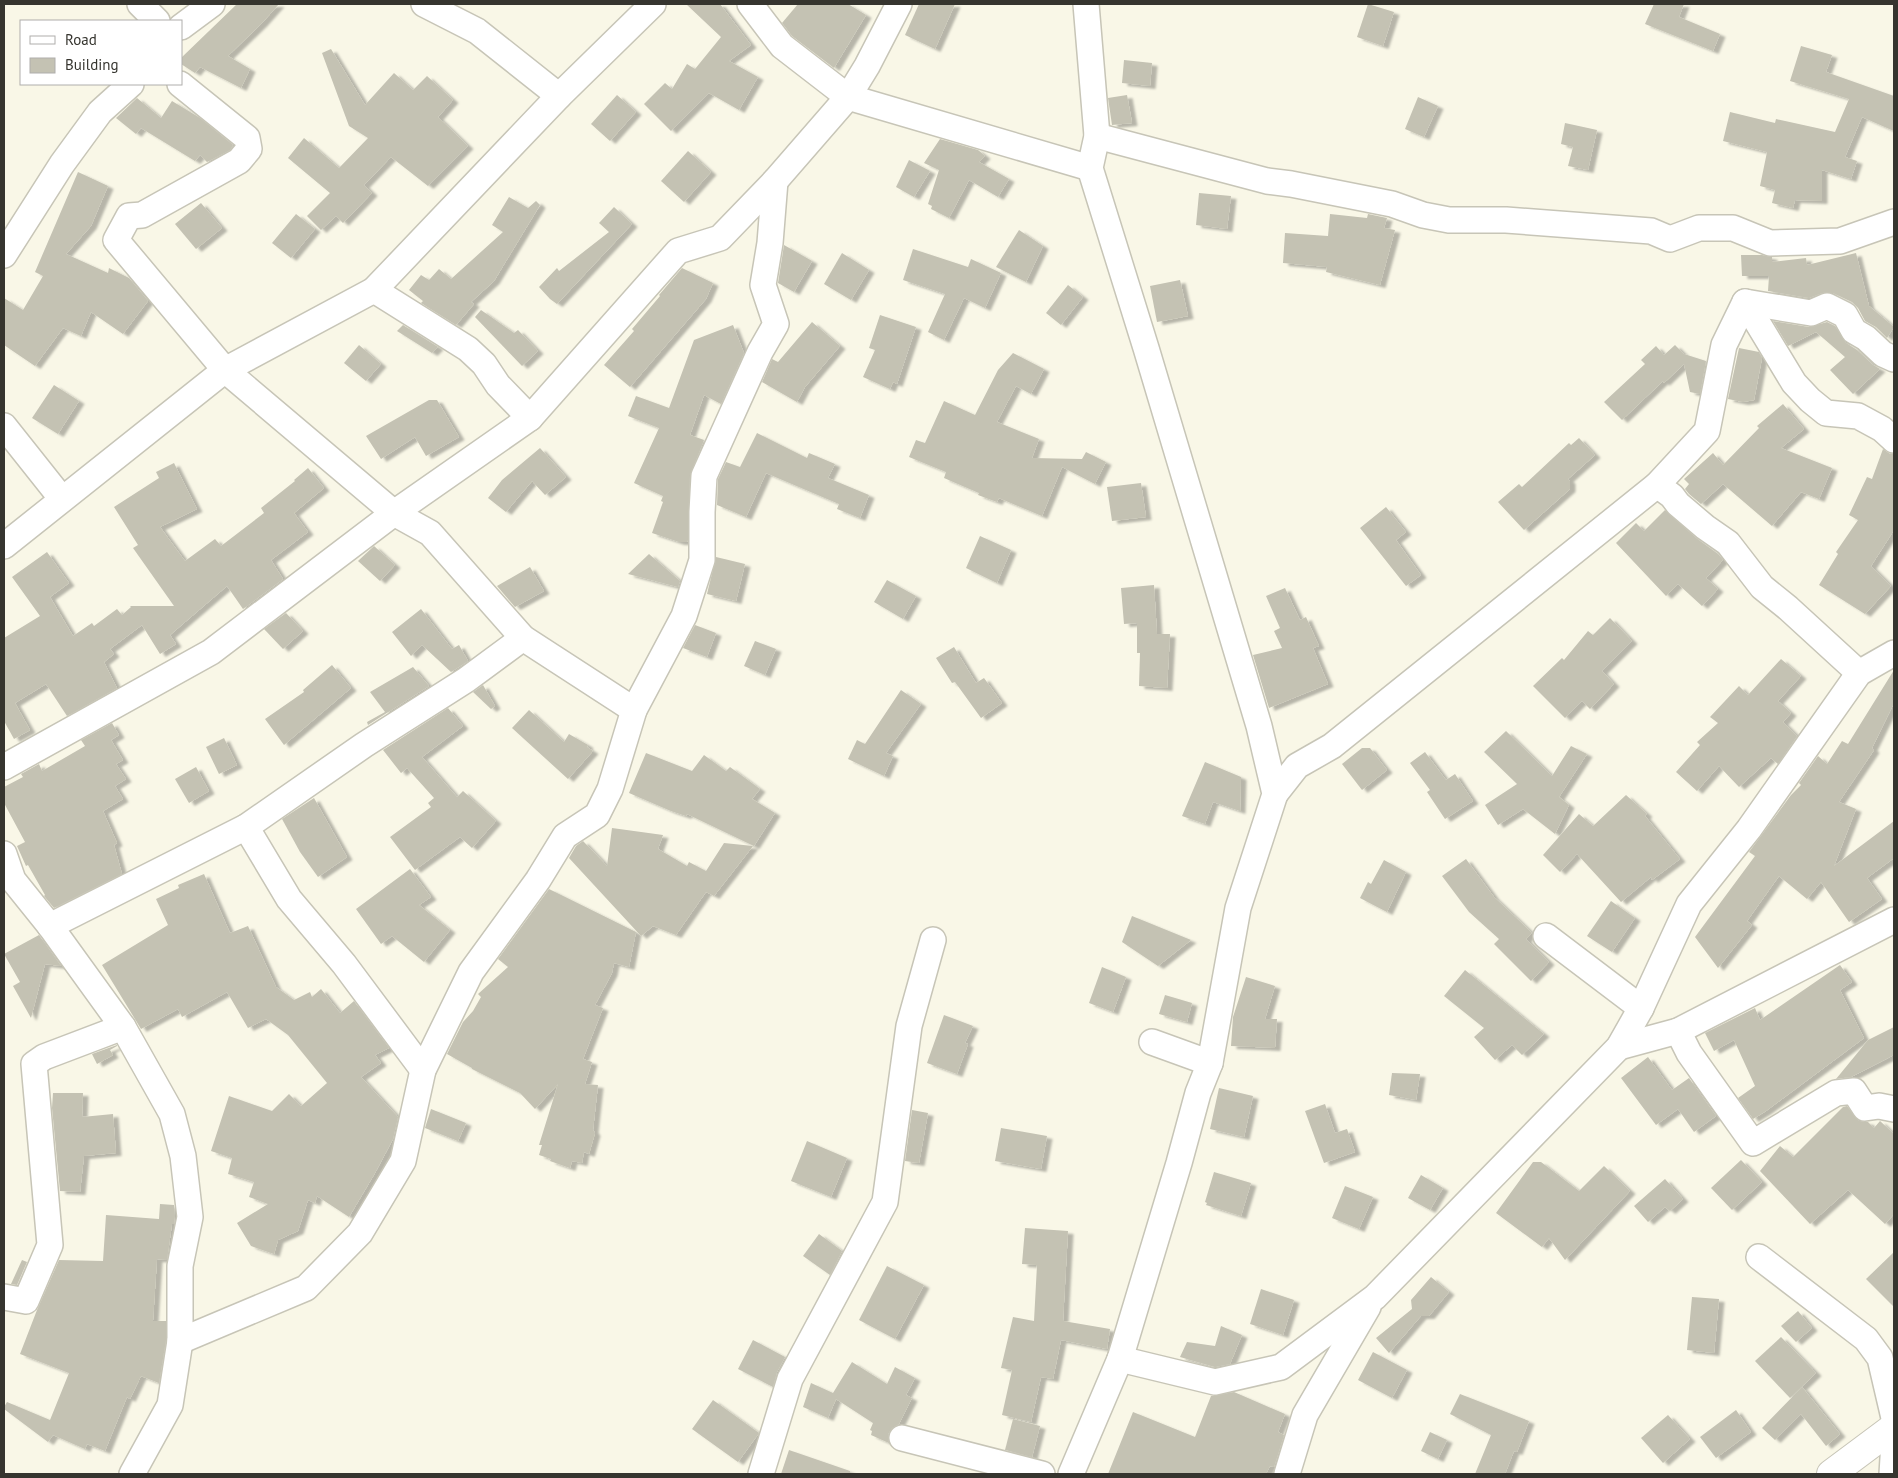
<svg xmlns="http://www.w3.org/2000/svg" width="1898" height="1478" font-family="'PT Sans',sans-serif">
<defs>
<filter id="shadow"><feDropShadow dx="5.5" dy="3" stdDeviation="1" flood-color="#0004"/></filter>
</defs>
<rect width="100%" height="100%" fill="#f9f7e7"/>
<!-- building -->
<g fill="#c4c2b3" filter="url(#shadow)">
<polygon points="237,4 279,4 262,23 228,56 250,69 241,88 200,67 195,73 181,64 181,58"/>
<polygon points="686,4 720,4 751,45 729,61 758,77 739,110 709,93 671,131 644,104 665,83 672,89 687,64 695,69 721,37"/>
<polygon points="798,4 848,4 866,15 834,68 792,36 782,23"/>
<polygon points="919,4 955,4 935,49 905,35"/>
<polygon points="1368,4 1394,12 1383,46 1357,37"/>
<polygon points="1654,4 1684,4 1679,17 1720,34 1713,51 1645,24"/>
<polygon points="1801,46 1832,55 1826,72 1894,96 1894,131 1862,117 1845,157 1857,161 1851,179 1822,170 1822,201 1795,200 1793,208 1772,203 1775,190 1760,186 1767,152 1723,141 1730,112 1775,123 1776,119 1835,132 1849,99 1790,81"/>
<polygon points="331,49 365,105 394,73 413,90 427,76 453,100 438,117 468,146 428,186 391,157 364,185 372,193 343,223 336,216 321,230 307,216 330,193 288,158 304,138 339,168 368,138 349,126 322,53"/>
<polygon points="1124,60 1152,63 1150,86 1122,83"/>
<polygon points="617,95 636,112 610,141 591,124"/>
<polygon points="1127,95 1132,123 1112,125 1108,98"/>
<polygon points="1418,97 1438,106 1424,137 1405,129"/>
<polygon points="137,98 161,118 172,101 200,118 233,145 230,150 207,162 200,155 195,161 141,128 136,134 116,118"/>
<polygon points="1565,123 1597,130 1588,170 1568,166 1573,147 1561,144"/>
<polygon points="940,139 978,150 985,156 979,162 1009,179 998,197 969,180 949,218 931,209 932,206 928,204 939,170 924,163"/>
<polygon points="688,151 711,172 684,202 661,181"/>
<polygon points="909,160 930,171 914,197 896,187"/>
<polygon points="78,172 108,186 91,226 66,254 108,273 109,268 129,278 148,301 123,334 91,312 81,336 63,328 35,366 4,345 4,298 23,310 43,276 35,272"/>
<polygon points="1199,193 1231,196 1227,229 1196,225"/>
<polygon points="509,197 528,208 536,201 540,205 494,281 471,302 474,304 456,325 421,303 423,301 409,290 421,275 429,280 439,269 451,279 503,232 492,225"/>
<polygon points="201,203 222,228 196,249 175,224"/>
<polygon points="614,207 632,224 557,304 550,299 539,287 557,268 559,271 609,232 599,223"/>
<polygon points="296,214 315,229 291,258 272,243"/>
<polygon points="1330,214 1367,218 1368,214 1387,218 1384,228 1395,230 1380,285 1326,272 1327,267 1283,263 1285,233 1328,236"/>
<polygon points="1019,230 1043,246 1026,282 996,267"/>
<polygon points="784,245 812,261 794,292 778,283"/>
<polygon points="913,249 968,267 971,259 1001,273 985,308 964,298 944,340 928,332 945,294 903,280"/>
<polygon points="842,253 869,270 851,300 824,284"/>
<polygon points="1856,253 1869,306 1894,327 1887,338 1876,327 1865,321 1858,308 1852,302 1833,293 1822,293 1809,298 1768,291 1769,276 1742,276 1741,255 1762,255 1772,257 1772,262 1806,258 1807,265"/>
<polygon points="682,268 713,283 706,299 630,387 604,365 634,331 632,329 660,296 659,295"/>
<polygon points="1180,280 1188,316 1157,322 1150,286"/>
<polygon points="1068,285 1083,297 1061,325 1046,313"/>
<polygon points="481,310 514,333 518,330 538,351 522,366 475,317"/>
<polygon points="880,315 916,327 897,384 893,382 890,389 863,377 875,350 869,348"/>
<polygon points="1773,321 1809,327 1827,322 1835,326 1846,343 1857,350 1873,365 1880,369 1853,394 1830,370 1845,357 1816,332 1788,346"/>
<polygon points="812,322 840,346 805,387 797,402 762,382 772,359 778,362"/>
<polygon points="403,325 438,347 432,353 397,331"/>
<polygon points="733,325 744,353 721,404 704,395 690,435 704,440 690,475 688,540 687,542 679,542 652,533 663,502 661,501 663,496 634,483 659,428 628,416 636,396 669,408 694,340"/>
<polygon points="359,345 381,364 366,381 344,363"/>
<polygon points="1675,345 1684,354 1706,361 1700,394 1690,392 1684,364 1664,383 1663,381 1622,420 1604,402 1645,364 1641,360 1656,346 1664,355"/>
<polygon points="1739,348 1759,352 1762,358 1754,400 1743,402 1728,399"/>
<polygon points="1013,353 1044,369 1031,394 1016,386 997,422 1039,439 1032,458 1082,459 1086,452 1106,462 1095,484 1062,467 1042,516 999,498 997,502 978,495 979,493 944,478 946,472 909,457 916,440 925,443 944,401 975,415 998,370"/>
<polygon points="54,385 79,401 58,434 32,418"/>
<polygon points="429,400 437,400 459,437 426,456 415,437 381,459 366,436"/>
<polygon points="1783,404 1804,429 1781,448 1832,468 1819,499 1801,492 1772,526 1723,484 1701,504 1689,494 1685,489 1689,484 1684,479 1713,453 1723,465 1759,428 1757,426"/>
<polygon points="757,433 807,458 809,453 835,464 828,478 869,495 860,518 837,509 839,504 766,473 746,517 717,505 718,479 726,462 740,467"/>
<polygon points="1579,438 1595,455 1568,479 1570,481 1570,489 1524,530 1498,502 1519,484 1522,487 1569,443 1571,445"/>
<polygon points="540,448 566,477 545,495 532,481 506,512 488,498 502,480"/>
<polygon points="1883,449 1890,454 1894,454 1894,530 1871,566 1891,586 1865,614 1819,585 1838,554 1836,552 1858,520 1849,515 1867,477 1872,479"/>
<polygon points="174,463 197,509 160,527 185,561 215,539 221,546 264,513 261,508 295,481 294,480 308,468 324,488 294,513 308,532 271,560 283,579 243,609 227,586 170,635 176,644 160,654 142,625 110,649 114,654 104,662 117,688 67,716 46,684 15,703 30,730 14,739 4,721 4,638 40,616 12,577 47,552 69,583 50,597 73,636 92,623 94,626 117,609 122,615 131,607 130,606 174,606 133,548 138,545 114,507 159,478 156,472"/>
<polygon points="1141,483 1146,517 1112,521 1107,487"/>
<polygon points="1386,507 1406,532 1396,540 1421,575 1406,586 1360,528"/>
<polygon points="1665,510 1696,538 1718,554 1723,560 1706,578 1718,589 1702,606 1678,584 1666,596 1616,543 1636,523 1644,531"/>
<polygon points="980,536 1011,550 997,583 966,568"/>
<polygon points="374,546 395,565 380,581 358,561"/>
<polygon points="649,554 680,581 678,587 628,574"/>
<polygon points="716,557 745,564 736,601 707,594"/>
<polygon points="530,567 544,591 515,607 497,586"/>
<polygon points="887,580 916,596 903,619 874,602"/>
<polygon points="1154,585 1157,634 1170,634 1167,688 1139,686 1140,653 1137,653 1137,623 1124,624 1121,588"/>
<polygon points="1285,588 1300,620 1306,617 1319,646 1313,648 1328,684 1269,708 1253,655 1282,648 1274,631 1280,628 1266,596"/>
<polygon points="421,609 452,649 459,645 468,661 451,672 422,645 411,656 392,632"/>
<polygon points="286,613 303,631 283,649 264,629"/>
<polygon points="1610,618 1632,641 1602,671 1614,684 1590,709 1582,701 1565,718 1533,686 1562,658 1564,660 1588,631 1593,635"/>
<polygon points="695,625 716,633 707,657 683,648"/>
<polygon points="755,641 776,649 765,675 744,666"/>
<polygon points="954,647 976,683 984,678 1002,703 981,718 955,682 952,683 936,658"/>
<polygon points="1781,659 1801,676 1778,701 1791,713 1783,722 1797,736 1778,764 1771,758 1739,787 1719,766 1697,791 1676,772 1700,745 1697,742 1718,723 1710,717 1739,686 1748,695"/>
<polygon points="332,665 351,688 284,745 265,719 304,692 303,690"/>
<polygon points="413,667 429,686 368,725 367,722 385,712 370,692"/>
<polygon points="1894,670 1894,703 1872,748 1874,750 1839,802 1856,809 1834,866 1894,821 1894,858 1867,878 1882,899 1849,922 1821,882 1807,899 1779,876 1747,921 1752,925 1718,968 1695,937 1755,856 1749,852 1791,795 1801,785 1799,783 1818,756 1827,764 1842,741 1848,744"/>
<polygon points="483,685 495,706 491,709 473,692"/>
<polygon points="901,690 921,704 886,753 893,756 884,776 848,759 857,740 865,744"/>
<polygon points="448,708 463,726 422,757 457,797 463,791 496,821 472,848 460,837 415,870 390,837 431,807 428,803 434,798 407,768 401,773 383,750"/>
<polygon points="529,710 564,742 569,734 588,745 587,747 593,751 568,779 512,728"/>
<polygon points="112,723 119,735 111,740 123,760 116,764 126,779 115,786 123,799 103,811 117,843 114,845 122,874 54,908 44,896 45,895 28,865 26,866 17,846 25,842 4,803 4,787 23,777 21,774 39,764 42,771 85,746 81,740"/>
<polygon points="1506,731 1552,776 1571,746 1587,754 1559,797 1569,805 1555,834 1523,809 1498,825 1485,805 1517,784 1484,752"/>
<polygon points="224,738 237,765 219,774 206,747"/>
<polygon points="1362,748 1370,748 1387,770 1362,790 1342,764"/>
<polygon points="1425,752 1446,780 1455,774 1473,801 1445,819 1427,792 1430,790 1410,763"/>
<polygon points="646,753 692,771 704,755 726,771 730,767 760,789 752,799 775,813 754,846 687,814 686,816 671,811 629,793"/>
<polygon points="1205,762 1241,777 1240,811 1213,802 1205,824 1182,816"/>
<polygon points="196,767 209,791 189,803 175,779"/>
<polygon points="1626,795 1647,814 1645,816 1680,859 1652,880 1651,877 1621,902 1577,854 1560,872 1543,855 1579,814 1593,826"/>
<polygon points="314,798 347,857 318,877 300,852 282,819"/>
<polygon points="612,828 663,835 658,849 687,866 689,862 706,871 724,843 753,846 714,896 706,892 676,935 653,926 641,936 569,858 576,846 583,841 607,866"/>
<polygon points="1466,859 1494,897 1532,933 1526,939 1549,962 1531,981 1494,944 1499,939 1469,912 1442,876"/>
<polygon points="1384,860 1406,872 1387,912 1360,898 1368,882 1371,884"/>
<polygon points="410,869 431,897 419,905 450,930 424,962 392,936 381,944 356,909"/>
<polygon points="204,874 230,933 248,926 276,987 294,1000 310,992 312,997 321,989 340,1013 354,1001 389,1048 375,1055 381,1063 361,1077 398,1117 393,1139 375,1173 349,1217 317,1196 315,1203 308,1200 298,1231 278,1240 274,1254 251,1246 237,1223 268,1204 249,1197 254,1182 228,1174 232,1158 211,1151 229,1096 272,1111 289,1094 301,1106 327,1083 288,1035 266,1019 248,1028 227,992 182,1017 178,1009 141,1029 102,965 168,925 156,899 179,888 178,885"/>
<polygon points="549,889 636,932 629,967 614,963 612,973 595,1005 603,1008 583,1059 592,1062 585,1084 598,1085 593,1130 595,1133 589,1154 584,1152 582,1163 572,1161 570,1168 550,1161 551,1159 539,1155 542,1145 539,1145 558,1084 535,1109 520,1093 472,1069 472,1068 447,1054 463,1022 473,1011 481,997 478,994 508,967 498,959"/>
<polygon points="1611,901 1635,918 1612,952 1587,936"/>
<polygon points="1132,916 1191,940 1158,966 1122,942"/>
<polygon points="39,935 61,966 45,964 31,1018 13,986 20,982 4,954"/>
<polygon points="1840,965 1852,982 1840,990 1864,1038 1766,1111 1753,1119 1738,1098 1755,1086 1734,1040 1714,1051 1705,1033 1755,1008 1760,1020"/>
<polygon points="1102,967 1126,977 1113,1012 1089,1003"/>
<polygon points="1465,970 1544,1034 1522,1055 1512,1045 1495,1060 1474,1037 1484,1028 1444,996"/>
<polygon points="1246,977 1275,986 1265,1019 1277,1019 1275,1048 1231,1046 1233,1017"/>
<polygon points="1165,995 1192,1003 1187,1022 1159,1014"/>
<polygon points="944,1015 973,1026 965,1043 968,1044 957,1074 927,1063"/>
<polygon points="1894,1027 1894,1055 1851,1077 1836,1079 1868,1040"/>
<polygon points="117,1045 117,1046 110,1050 113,1055 97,1064 92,1054"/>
<polygon points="1648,1057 1672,1090 1689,1078 1716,1116 1694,1132 1678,1109 1656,1125 1621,1078"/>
<polygon points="1392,1073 1420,1074 1416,1100 1389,1095"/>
<polygon points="1219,1088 1253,1096 1244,1137 1210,1129"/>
<polygon points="53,1093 83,1093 82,1117 113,1114 116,1153 84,1156 80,1192 60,1191 52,1108"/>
<polygon points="1325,1104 1335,1133 1347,1129 1355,1152 1324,1163 1305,1111"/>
<polygon points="1847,1106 1859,1121 1868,1122 1874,1128 1880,1121 1894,1134 1894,1214 1885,1224 1848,1190 1810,1224 1760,1171 1780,1146 1793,1157 1843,1107"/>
<polygon points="431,1109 466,1123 458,1141 425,1128"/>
<polygon points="912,1110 928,1113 919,1163 905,1161"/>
<polygon points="1001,1128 1047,1136 1041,1169 995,1161"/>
<polygon points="807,1141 847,1158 831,1197 791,1181"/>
<polygon points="1741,1160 1762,1182 1732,1210 1711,1188"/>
<polygon points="1533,1162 1541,1162 1579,1191 1604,1166 1630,1191 1565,1260 1549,1238 1542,1247 1496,1213"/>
<polygon points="1214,1172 1251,1183 1241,1216 1206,1205 1207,1203 1205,1202"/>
<polygon points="1421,1175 1443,1188 1430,1210 1408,1198"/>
<polygon points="1665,1179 1683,1199 1670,1211 1665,1207 1648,1222 1634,1206"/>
<polygon points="1345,1186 1373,1197 1359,1229 1332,1218"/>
<polygon points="160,1204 174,1205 175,1216 174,1224 172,1224 167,1260 157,1259 153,1321 166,1321 166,1340 159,1383 141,1376 130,1399 127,1397 105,1451 87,1444 85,1449 53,1435 48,1442 4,1409 4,1407 7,1402 50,1420 69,1373 20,1354 37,1310 59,1260 103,1261 106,1215 159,1219"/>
<polygon points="1025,1228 1068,1231 1063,1321 1110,1329 1107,1349 1061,1340 1053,1379 1041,1377 1031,1422 1002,1415 1012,1370 1001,1368 1013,1317 1034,1321 1037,1265 1022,1264"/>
<polygon points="819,1234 842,1251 830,1275 803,1256"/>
<polygon points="1894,1252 1894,1307 1866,1279"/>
<polygon points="22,1260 27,1262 17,1285 11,1284"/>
<polygon points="887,1266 924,1285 895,1339 859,1320"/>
<polygon points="1431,1277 1449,1292 1429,1316 1421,1316 1389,1353 1376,1338 1412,1309 1411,1300"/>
<polygon points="1261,1289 1294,1300 1283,1335 1250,1324"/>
<polygon points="1692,1297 1719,1299 1714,1353 1687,1350"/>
<polygon points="1798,1311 1812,1328 1796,1342 1781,1326"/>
<polygon points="1221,1326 1242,1335 1230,1364 1215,1367 1180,1357 1187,1342 1215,1346"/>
<polygon points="1781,1337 1816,1373 1790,1398 1755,1361"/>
<polygon points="753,1340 785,1357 777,1372 773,1387 738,1369"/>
<polygon points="1373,1352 1407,1370 1392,1398 1358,1380"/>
<polygon points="852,1362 887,1384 895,1367 915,1378 906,1395 912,1398 899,1424 892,1428 888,1434 889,1443 871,1435 872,1431 870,1430 873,1423 836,1399 828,1418 803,1407 811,1383 833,1393"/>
<polygon points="1802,1387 1840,1434 1826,1446 1801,1414 1775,1440 1762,1428"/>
<polygon points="1234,1392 1285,1414 1278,1432 1284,1435 1274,1467 1270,1466 1266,1474 1108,1474 1133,1412 1195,1437 1211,1396"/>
<polygon points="1460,1394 1529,1421 1517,1452 1514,1451 1505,1474 1475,1474 1491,1435 1450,1414"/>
<polygon points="713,1400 759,1433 738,1462 692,1429"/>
<polygon points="1736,1410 1751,1432 1716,1458 1700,1437"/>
<polygon points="1668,1415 1690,1439 1663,1463 1641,1438"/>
<polygon points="1013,1419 1040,1426 1032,1457 1005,1450"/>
<polygon points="1430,1432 1447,1440 1438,1459 1421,1451"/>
<polygon points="789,1450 850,1471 850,1474 781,1474"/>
</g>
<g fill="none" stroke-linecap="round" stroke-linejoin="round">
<!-- minor casing -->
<g stroke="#c7c5b7" stroke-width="28">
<g id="minor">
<polyline points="140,4 157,21"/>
<polyline points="424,4 477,31 559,96"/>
<polyline points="750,4 782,46 848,97 1090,168"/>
<polyline points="181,27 212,4"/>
<polyline points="180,84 247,138 249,149 239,161 142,215 129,216 116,240 225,370 394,513 430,533 523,638 634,710"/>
<polyline points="1097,136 1267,181 1291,184 1392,204 1423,215 1449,220 1506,220 1651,231 1670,239 1699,228 1733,228 1770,243 1840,241 1894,222"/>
<polyline points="4,255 62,164 100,112 131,84"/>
<polyline points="374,290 468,349 484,364 498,385 530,418"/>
<polyline points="1745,302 1794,383 1810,400 1826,413 1858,416 1882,429 1894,440"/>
<polyline points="4,426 62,499"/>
<polyline points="1657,485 1672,496 1678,504 1705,527 1728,543 1762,587 1788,608 1859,673"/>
<polyline points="4,546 225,370 374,290 559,96 653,4"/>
<polyline points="4,767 211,652 394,513 530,418 678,251 720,238 775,181 848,97 867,66 899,4"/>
<polyline points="1275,794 1297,766 1332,746 1657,485 1707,431 1724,345 1745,302 1811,313 1827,306 1845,315 1854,331 1866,338 1883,354 1894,359"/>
<polyline points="246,827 289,899 344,964 423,1070"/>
<polyline points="4,854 13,880 50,926 123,1027 172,1114 183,1156 190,1217 180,1266 180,1341 170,1405 132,1474"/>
<polyline points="50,926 246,827 364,745 466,680 523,638"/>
<polyline points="1546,936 1641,1008"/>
<polyline points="1678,1031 1689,1053 1753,1143 1836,1093 1854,1091 1865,1108 1879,1106 1894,1109"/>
<polyline points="1152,1042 1210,1063"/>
<polyline points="1619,1047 1678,1031 1894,920"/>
<polyline points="1759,1257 1866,1339 1880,1358 1894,1418"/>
<polyline points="4,1297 26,1301 50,1245 34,1064 44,1057 123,1027"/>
<polyline points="180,1341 306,1288 360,1233 403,1161 423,1070 471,972 538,880 565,836 597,815 610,789 634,710 684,616 702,560 702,512 704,476 760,352 776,324 763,285 770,243 775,181"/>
<polyline points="1120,1359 1215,1382 1281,1367 1375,1297 1619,1047 1641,1008 1689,904 1749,829 1859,673 1894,653"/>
<polyline points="902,1438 1042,1474"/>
<polyline points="761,1474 790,1379 885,1202 909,1026 933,940"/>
<polyline points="1071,1474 1120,1359 1179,1163 1198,1093 1210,1063 1238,908 1275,794 1259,726 1146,348 1090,168 1097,136 1086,4"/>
<polyline points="1287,1474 1305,1415 1368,1307"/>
<polyline points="1892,1474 1894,1442"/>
</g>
</g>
<!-- tertiary casing -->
<g stroke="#c7c5b7" stroke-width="30">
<polyline id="tertiary" points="1831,1474 1894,1427"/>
</g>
<!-- minor -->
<use href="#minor" stroke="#fff" stroke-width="25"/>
<!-- tertiary -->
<use href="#tertiary" stroke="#fff" stroke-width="28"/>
</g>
<!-- border -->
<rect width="1898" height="1478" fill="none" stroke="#36352f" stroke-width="10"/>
<!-- legend -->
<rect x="20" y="20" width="162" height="65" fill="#ffffff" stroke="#afaeac"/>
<rect x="30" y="36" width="25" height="8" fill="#ffffff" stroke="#afaeac"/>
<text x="65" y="45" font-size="15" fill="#36352f">Road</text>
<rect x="30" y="58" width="25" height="15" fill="#c4c2b3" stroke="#afaeac"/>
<text x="65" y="70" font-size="15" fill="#36352f">Building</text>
</svg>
